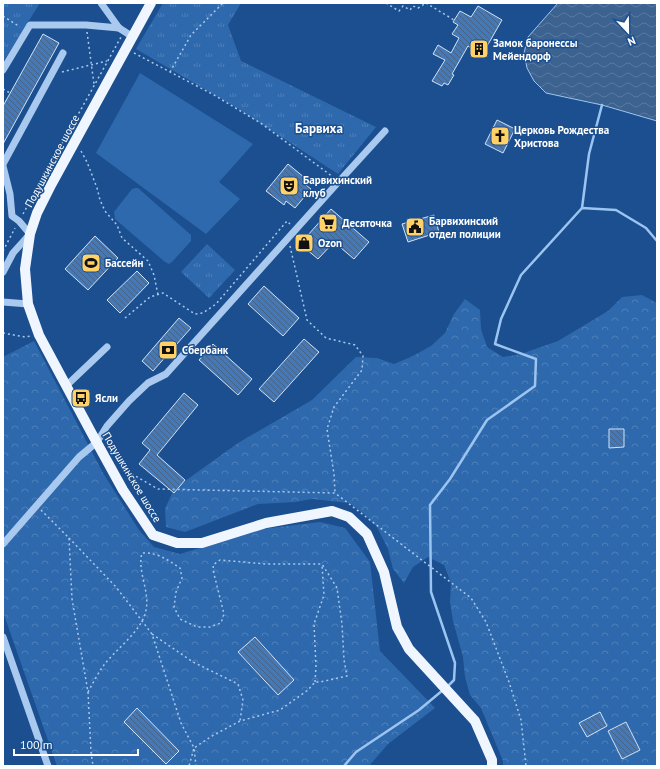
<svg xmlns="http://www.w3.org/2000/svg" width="660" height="769" font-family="'PT Sans',sans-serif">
<defs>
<pattern id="forest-crowns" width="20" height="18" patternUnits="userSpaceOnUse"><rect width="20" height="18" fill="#2e69ad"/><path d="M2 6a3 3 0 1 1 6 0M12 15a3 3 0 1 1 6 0" fill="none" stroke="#4d80b9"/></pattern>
<pattern id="park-tufts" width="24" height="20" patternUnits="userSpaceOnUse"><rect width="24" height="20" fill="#2e69ad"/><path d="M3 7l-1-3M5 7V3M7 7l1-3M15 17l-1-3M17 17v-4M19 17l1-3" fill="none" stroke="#4d80b9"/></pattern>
<pattern id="water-waves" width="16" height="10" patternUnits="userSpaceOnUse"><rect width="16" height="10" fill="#3c6290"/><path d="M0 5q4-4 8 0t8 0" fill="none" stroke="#597aa1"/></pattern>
<pattern id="building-back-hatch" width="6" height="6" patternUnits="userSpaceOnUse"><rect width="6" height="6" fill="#4478b7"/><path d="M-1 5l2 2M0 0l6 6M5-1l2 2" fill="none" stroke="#486282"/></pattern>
</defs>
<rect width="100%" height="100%" fill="#1b4f8f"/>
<!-- green -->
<g fill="#2e69ad">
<polygon points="140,73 253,144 219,182 240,199 206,234 96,153"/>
<polygon points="135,188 138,188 191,235 191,241 172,262 169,264 165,262 115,219 114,212 132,189"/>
</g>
<!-- forest -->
<g fill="url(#forest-crowns)">
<polygon points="642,295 657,303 657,766 503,766 503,761 481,708 470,695 465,677 463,657 453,621 450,602 451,583 444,565 428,557 413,567 404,583 393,569 388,549 377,527 364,514 349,503 312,499 295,502 258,504 185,532 166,527 165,509 174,489 238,443 312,400 356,357 377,358 394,364 413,356 431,346 445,333 454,314 465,299 480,310 481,329 487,347 503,357 521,354 558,341 608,311 622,297"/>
<polygon points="34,341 103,473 139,530 154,547 180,554 262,529 320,522 345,528 370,562 380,651 435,708 388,744 369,766 57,766 3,612 3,357"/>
</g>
<!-- park -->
<g fill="url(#park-tufts)">
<polygon points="3,3 40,3 3,62"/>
<polygon points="163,3 241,3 228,25 241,61 376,127 338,174 237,108 136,49"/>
<polygon points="207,244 235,270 209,298 181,272"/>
</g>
<!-- water -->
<polygon fill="url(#water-waves)" stroke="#9cc4f0" points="558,3 657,3 657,121 602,105 546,93 534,81 527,68 524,53 528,37"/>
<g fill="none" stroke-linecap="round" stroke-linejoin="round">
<!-- stream -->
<g stroke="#9cc4f0" stroke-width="2.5">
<polyline points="582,208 589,154 602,105"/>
<polyline points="447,687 454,680 455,663 431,592 430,505 450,479 487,420 535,386 536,359 495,344 501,319 521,275 582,208 616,210 646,228 657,241"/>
<polyline points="344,766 356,752 419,710 443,690"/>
</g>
</g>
<!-- building -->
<g fill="url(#building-back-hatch)" stroke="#cfe3fa">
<polygon points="478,6 502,20 482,55 468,46 452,74 454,75 448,85 444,83 442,86 432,81 445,60 433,54 438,45 451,53 459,38 452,34 458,25 453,22 460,11 471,17"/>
<polygon points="43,34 59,43 3,144 3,106"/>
<polygon points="497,120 515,129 503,153 485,144"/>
<polygon points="288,164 305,178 302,182 311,189 295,208 286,201 284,205 266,191"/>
<polygon points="331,209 369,242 354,259 334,242 318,259 300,244"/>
<polygon points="434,215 439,232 408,242 402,224"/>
<polygon points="95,236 118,258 88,290 65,269"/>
<polygon points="137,271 149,283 120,313 107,300"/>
<polygon points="264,286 299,318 283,336 248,304"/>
<polygon points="179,318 191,328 153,371 142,361"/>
<polygon points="304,339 319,352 274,402 259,389"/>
<polygon points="213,344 252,379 238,395 199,360"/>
<polygon points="184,393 198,405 157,455 185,480 174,493 139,464 150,450 142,443"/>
<polygon points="609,429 624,429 624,447 609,448"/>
<polygon points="255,637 294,680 278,695 238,652"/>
<polygon points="137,708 179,751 166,764 124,722"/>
<polygon points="600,712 607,726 587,737 579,723"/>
<polygon points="626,722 640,750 622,759 608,731"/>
</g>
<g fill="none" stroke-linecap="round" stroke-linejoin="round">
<!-- path -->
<g stroke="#a9c9ee" stroke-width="1.5" stroke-dasharray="2 3" stroke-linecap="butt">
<polyline points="386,3 399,11 403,6 410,10 413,6 418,8 423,5 424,3"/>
<polyline points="426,3 454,20"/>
<polyline points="3,16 20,27"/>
<polyline points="87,32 94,84"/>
<polyline points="134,53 214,95 262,124 333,177"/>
<polyline points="62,72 107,61"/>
<polyline points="170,72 191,35 223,3"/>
<polyline points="3,89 10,93"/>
<polyline points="81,151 87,162 97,188 100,200 105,211 117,225 122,238 148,261 154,275 158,295"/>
<polyline points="23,214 121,37"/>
<polyline points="290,246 307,320 326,338 355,345 363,356 362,370 334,407 327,429 334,474 335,493"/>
<polyline points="3,251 15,228"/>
<polyline points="125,318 150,297 163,293 195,314 203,313 216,304 287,221 290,224"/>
<polyline points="3,333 25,337 31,336"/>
<polyline points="123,469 158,489 335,493 471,598 486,622 509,682 521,720 526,766"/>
<polyline points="41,510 69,538 72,599 88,692 91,752 93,766"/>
<polyline points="69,538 116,587 152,634 181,723 194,748 189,766"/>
<polyline points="152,634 193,662 238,684 243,700 240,721"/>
<polyline points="315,682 316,666 314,624 324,595 322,565"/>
<path d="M88,692c5,-9 10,-19 16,-27 12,-16 39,-35 42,-55 4,-19 -9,-39 -4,-57 15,-1 26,7 38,15l2,10 -6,14 -2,15 6,12 17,8h13l11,-4 3,-9 -10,-40 -1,-9 7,-5 46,4h56l15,24 5,36 2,36 3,16 -27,6h-5l-7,8 -28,20 -40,11 -28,15 -18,12 2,18"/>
</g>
<!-- minor -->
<g stroke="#a9c9ee" stroke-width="7">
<polyline points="101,3 119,28 133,37"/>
<polyline points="3,70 30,25 86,25 119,28"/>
<polyline points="3,164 63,53"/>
<polyline points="3,166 10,194 12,216 19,221 30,234 13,253 3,272"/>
<polyline points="3,302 28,304"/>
<polyline points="66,386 107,347"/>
<polyline points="3,544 79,457 97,442 107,426 129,401 148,383 166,374 333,188 385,131"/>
<polyline points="3,637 48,766"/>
</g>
<!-- major -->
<polyline stroke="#f0f6ff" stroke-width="10" points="151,3 51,185 37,213 30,234 25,269 28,304 39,335 91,432 123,490 153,535 177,543 202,543 266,523 332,511 349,517 367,534 384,572 397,627 409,649 475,721 492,760 492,766"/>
</g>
<!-- icons -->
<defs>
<g id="building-square" transform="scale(1)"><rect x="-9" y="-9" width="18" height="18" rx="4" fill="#ffd166" stroke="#1b4f8f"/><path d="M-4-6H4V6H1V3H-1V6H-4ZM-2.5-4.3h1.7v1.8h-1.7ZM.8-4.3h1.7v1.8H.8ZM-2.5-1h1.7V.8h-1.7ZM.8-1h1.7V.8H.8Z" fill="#111"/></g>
<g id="church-square" transform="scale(1)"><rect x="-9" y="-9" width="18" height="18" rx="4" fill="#ffd166" stroke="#1b4f8f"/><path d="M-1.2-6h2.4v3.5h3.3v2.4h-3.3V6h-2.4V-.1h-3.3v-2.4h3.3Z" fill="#111"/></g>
<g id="theatre-square" transform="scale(1)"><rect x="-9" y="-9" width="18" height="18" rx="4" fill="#ffd166" stroke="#1b4f8f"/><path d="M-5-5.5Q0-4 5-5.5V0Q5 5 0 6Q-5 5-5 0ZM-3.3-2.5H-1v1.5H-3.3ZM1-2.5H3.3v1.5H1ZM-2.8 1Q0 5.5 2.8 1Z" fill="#111"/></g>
<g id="supermarket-square" transform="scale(1)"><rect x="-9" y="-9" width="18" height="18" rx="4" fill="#ffd166" stroke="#1b4f8f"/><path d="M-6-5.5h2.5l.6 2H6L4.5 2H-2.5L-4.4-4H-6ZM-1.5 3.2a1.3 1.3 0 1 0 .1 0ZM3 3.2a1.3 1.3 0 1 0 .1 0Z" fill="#111"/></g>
<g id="civic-square" transform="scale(1)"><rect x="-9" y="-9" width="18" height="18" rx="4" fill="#ffd166" stroke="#1b4f8f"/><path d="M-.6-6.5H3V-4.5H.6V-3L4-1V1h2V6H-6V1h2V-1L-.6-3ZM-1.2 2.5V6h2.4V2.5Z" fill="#111"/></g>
<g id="shop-square" transform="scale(1)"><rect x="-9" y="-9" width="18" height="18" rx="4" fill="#ffd166" stroke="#1b4f8f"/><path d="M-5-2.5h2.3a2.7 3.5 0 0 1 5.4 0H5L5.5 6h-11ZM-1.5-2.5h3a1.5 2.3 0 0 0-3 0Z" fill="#111"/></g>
<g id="stadium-square" transform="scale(1)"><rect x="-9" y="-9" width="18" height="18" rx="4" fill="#ffd166" stroke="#1b4f8f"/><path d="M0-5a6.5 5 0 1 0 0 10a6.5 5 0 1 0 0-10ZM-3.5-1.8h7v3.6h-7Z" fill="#111"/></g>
<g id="bank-square" transform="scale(1)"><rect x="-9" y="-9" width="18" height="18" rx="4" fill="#ffd166" stroke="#1b4f8f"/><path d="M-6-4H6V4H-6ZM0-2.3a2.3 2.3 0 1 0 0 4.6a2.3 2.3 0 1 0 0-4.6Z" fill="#111"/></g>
<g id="bus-square" transform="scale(1)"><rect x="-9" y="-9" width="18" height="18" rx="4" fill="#ffd166" stroke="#1b4f8f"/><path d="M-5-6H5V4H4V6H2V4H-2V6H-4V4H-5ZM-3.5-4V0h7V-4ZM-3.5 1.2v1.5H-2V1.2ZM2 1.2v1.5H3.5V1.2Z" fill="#111"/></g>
</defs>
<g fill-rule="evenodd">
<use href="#building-square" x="479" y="49"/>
<use href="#church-square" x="500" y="136"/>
<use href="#theatre-square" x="289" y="186"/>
<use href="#supermarket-square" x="328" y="223"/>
<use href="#civic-square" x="415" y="227"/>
<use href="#shop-square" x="304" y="243"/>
<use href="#stadium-square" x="91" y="263"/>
<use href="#bank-square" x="168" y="350"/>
<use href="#bus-square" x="81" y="398"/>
</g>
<g text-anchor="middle" stroke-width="3" stroke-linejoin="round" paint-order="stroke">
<!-- poi labels -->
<g font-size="11" font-weight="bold" fill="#fff" stroke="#1b4f8f" text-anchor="start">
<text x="493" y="47">Замок баронессы<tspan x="493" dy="13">Мейендорф</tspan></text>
<text x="514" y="134">Церковь Рождества<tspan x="514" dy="13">Христова</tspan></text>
<text x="303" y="184">Барвихинский<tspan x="303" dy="13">клуб</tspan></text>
<text x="429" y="225">Барвихинский<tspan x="429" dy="13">отдел полиции</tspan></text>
<text x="342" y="227">Десяточка</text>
<text x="318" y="247">Ozon</text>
<text x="105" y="267">Бассейн</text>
<text x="182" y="354">Сбербанк</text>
<text x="95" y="402">Ясли</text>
</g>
<!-- street labels -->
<g font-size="11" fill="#fff" stroke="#1b4f8f">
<text transform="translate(52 161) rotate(-62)" y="4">Подушкинское шоссе</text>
<text transform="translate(132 477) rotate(59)" y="4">Подушкинское шоссе</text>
</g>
<!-- quarter labels -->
<g font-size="13" font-weight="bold" fill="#fff" stroke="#1b4f8f">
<text x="319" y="133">Барвиха</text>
</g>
</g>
<!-- border -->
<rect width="660" height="769" fill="none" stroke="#ffffff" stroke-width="8"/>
<!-- north arrow -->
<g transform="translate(628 32) rotate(158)" stroke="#1b4f8f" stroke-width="3" paint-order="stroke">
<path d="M0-3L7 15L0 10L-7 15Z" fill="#ffffff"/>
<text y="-6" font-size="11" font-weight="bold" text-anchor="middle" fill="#ffffff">N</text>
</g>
<!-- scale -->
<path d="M14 749v6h124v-6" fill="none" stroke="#ffffff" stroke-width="2"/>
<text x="20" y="749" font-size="12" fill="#ffffff" stroke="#1b4f8f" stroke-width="3" paint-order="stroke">100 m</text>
</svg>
